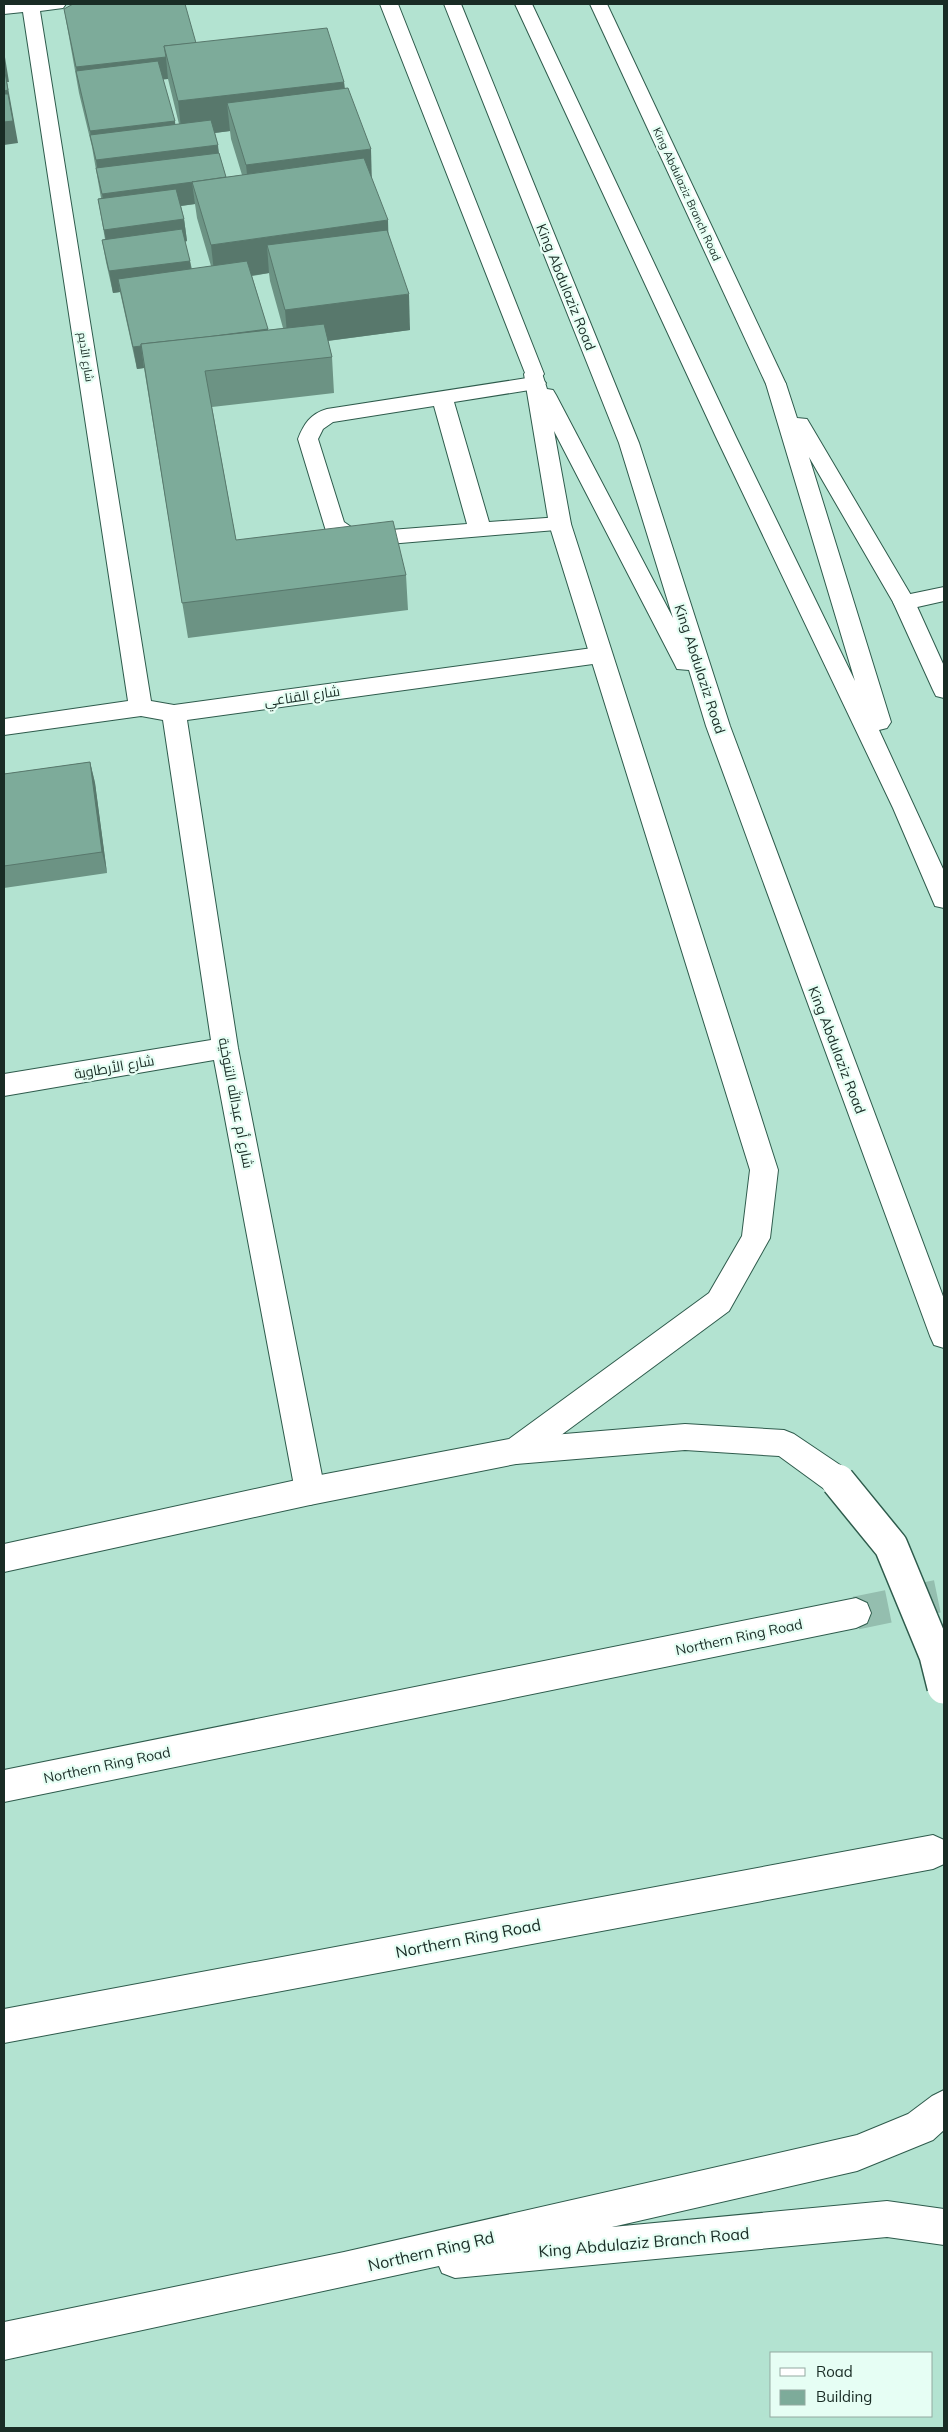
<svg xmlns="http://www.w3.org/2000/svg" width="948" height="2432" font-family="Mulish,Cairo,sans-serif">
<rect width="100%" height="100%" fill="#b3e3d1"/>
<g fill="none" stroke-linecap="round" stroke-linejoin="round">
<!-- highway-tunnel -->
<polyline stroke="#94beaf" stroke-width="33" stroke-dasharray="33 17" stroke-linecap="butt" points="856,1613 944,1595"/>
<!-- minor casing -->
<g stroke="#2e5b4c" stroke-width="2">
<g id="minor">
<polygon points="4,4 66,4 63,8 40,11 151,701 174,705 600,647 608,649 611,655 608,661 600,663 187,720 238,1048 325,1491 321,1501 310,1505 299,1501 295,1491 214,1060 4,1096 4,1074 211,1040 163,720 141,716 4,735 4,719 128,701 23,12 4,14"/>
<path d="M380,4h18l146,370 -3,4 5,5 -3,4 -7,2 -82,13 35,120 71,-5 8,2 3,5 -3,5 -203,17 -26,-6 -13,-9 -28,-92c6,-15 12,-25 29,-30l200,-31zM434,406l33,118 -102,8 -11,-3 -10,-7 -26,-83 5,-10 10,-7z"/>
<polygon points="590,4 607,4 786,384 783,388 776,390 769,388 766,384"/>
<polygon points="944,587 944,601 904,610 896,607 893,602 896,597"/>
<polygon points="685,1424 784,1430 794,1434 849,1471 853,1481 849,1491 838,1495 827,1491 779,1456 685,1450 516,1464 506,1461 501,1451 506,1441 516,1438"/>
<polygon points="944,2090 944,2130 933,2140 857,2171 612,2227 887,2201 944,2209 944,2245 887,2237 455,2278 442,2273 439,2266 4,2360 4,2322 344,2252 857,2135 908,2114 932,2096"/>
</g>
</g>
<!-- major casing -->
<g stroke="#2e5b4c" stroke-width="2">
<g id="major">
<polygon points="444,4 461,4 639,443 730,726 944,1299 944,1348 934,1345 930,1336 706,726 689,670 677,669 674,663 554,431 571,524 778,1170 770,1238 729,1311 526,1461 516,1464 310,1505 4,1572 4,1544 310,1477 509,1439 709,1293 742,1236 750,1170 549,524 524,374 527,370 534,368 541,370 547,389 553,390 556,395 673,618 619,443"/>
<polygon points="515,4 532,4 736,437 855,681 766,384 769,380 776,378 783,380 786,384 797,418 807,419 810,424 915,602 944,666 944,698 936,696 933,690 893,602 809,457 891,722 887,728 879,730 944,871 944,908 935,906 893,808 716,437"/>
</g>
</g>
<!-- highway casing -->
<g stroke="#2e5b4c" stroke-width="2">
<g id="highway">
<polygon points="856,1598 867,1603 871,1613 867,1623 856,1628 4,1802 4,1770"/>
<polygon points="933,1835 944,1840 944,1864 933,1869 4,2043 4,2009"/>
</g>
</g>
<!-- minor -->
<use href="#minor" fill="#fff" fill-rule="evenodd"/>
<!-- major -->
<use href="#major" fill="#fff" fill-rule="evenodd"/>
<!-- highway -->
<use href="#highway" fill="#fff" fill-rule="evenodd"/>
<!-- minor-bridge casing -->
<g stroke="#2e5b4c" stroke-width="36" stroke-linecap="butt">
<polyline id="minor-bridge" points="838,1481 891,1546 936,1655 944,1687"/>
</g>
<!-- minor-bridge -->
<use href="#minor-bridge" stroke="#fff" stroke-width="33"/>
</g>
<!-- wall -->
<g fill="#6c9384" fill-rule="evenodd">
<path d="M64,9l132,34 148,39 1,6 43,146 22,96 -82,11 4,16 2,36 -122,14 24,133 170,35 2,35 -220,28 -44,-270 -7,1 -17,-77 -7,1 -7,-31 -4,-22 3,-1 -7,-40 3,-1 -9,-51 -13,-54zM163,79h5l11,45 -4,1zM230,131l1,8 11,36 -16,2 -7,-24 -4,-20zM195,204l2,14 14,48 -19,3 -7,-27 2,-1 -3,-22 -3,-13zM269,273l1,8 13,47 -15,2 -16,-54z"/>
<polygon points="90,762 95,783 107,873 4,888 4,774"/>
</g>
<!-- shaded-wall -->
<g fill="#58786c">
<polygon points="4,51 9,82 7,82 18,143 4,145"/>
<polygon points="166,57 168,79 80,89 76,67"/>
<polygon points="344,82 346,118 227,103 230,131 182,137 178,101"/>
<polygon points="175,121 177,143 92,143 90,131"/>
<polygon points="218,145 220,167 99,182 96,160"/>
<polygon points="371,149 372,185 250,201 246,165"/>
<polygon points="192,182 195,204 106,216 102,194"/>
<polygon points="184,219 187,241 108,252 104,230"/>
<polygon points="388,220 389,256 267,245 269,273 215,281 211,245"/>
<polygon points="190,261 193,283 118,279 120,292 113,293 109,271"/>
<polygon points="409,294 410,330 288,346 285,310"/>
<polygon points="268,329 270,351 141,346"/>
<polygon points="141,346 144,368 137,369 133,347"/>
<polygon points="90,762 95,783 107,873 102,852"/>
</g>
<!-- building -->
<g fill="#7dab9a" stroke="#58786c">
<polygon points="73,4 185,4 196,43 164,46 166,57 76,67 64,9"/>
<polygon points="327,28 344,82 178,101 164,46"/>
<polygon points="158,61 175,121 90,131 76,71"/>
<polygon points="4,66 8,90 4,91"/>
<polygon points="348,88 371,149 246,165 227,103"/>
<polygon points="4,94 8,94 13,121 4,122"/>
<polygon points="211,120 218,145 96,160 90,135"/>
<polygon points="219,153 226,177 192,182 193,182 102,194 96,168"/>
<polygon points="364,158 388,220 211,245 192,182"/>
<polygon points="176,189 184,219 104,230 98,199"/>
<polygon points="182,229 190,261 109,271 102,240"/>
<polygon points="387,230 409,294 285,310 267,245"/>
<polygon points="247,261 268,329 207,337 141,344 141,346 133,347 118,279"/>
<polygon points="324,324 332,357 205,371 236,540 393,521 406,575 182,603 141,344"/>
<polygon points="90,762 102,852 4,866 4,774"/>
</g>
<g text-anchor="middle" stroke-width="4.5" stroke-linejoin="round" paint-order="stroke">
<!-- far-street labels -->
<g font-size="11" fill="#192c25" stroke="#e6fef4">
<text transform="translate(687 194) rotate(65)" y="4">King Abdulaziz Branch Road</text>
<text transform="translate(86 357) rotate(81)" y="4">شارع الأديم</text>
</g>
<!-- street labels -->
<g font-size="14" fill="#192c25" stroke="#e6fef4">
<text transform="translate(566 287) rotate(68)" y="5">King Abdulaziz Road</text>
<text transform="translate(700 669) rotate(72)" y="5">King Abdulaziz Road</text>
<text transform="translate(302 696) rotate(-8)" y="5">شارع القناعي</text>
<text transform="translate(837 1050) rotate(69)" y="5">King Abdulaziz Road</text>
<text transform="translate(114 1067) rotate(-10)" y="5">شارع الأرطاوية</text>
<text transform="translate(236 1103) rotate(79)" y="5">شارع أم عبدالله التنوخية</text>
<text transform="translate(739 1637) rotate(-12)" y="5">Northern Ring Road</text>
<text transform="translate(107 1765) rotate(-12)" y="5">Northern Ring Road</text>
</g>
<!-- near-street labels -->
<g font-size="16" fill="#192c25" stroke="#e6fef4">
<text transform="translate(468 1938) rotate(-11)" y="6">Northern Ring Road</text>
<text transform="translate(644 2242) rotate(-5)" y="6">King Abdulaziz Branch Road</text>
<text transform="translate(431 2251) rotate(-13)" y="6">Northern Ring Rd</text>
</g>
</g>
<!-- border -->
<rect width="948" height="2432" fill="none" stroke="#192c25" stroke-width="10"/>
<!-- legend -->
<rect x="770" y="2352" width="162" height="65" fill="#e6fef4" stroke="#94aaa1"/>
<rect x="780" y="2368" width="25" height="8" fill="#ffffff" stroke="#94aaa1"/>
<text x="816" y="2377" font-size="15" fill="#192c25">Road</text>
<rect x="780" y="2390" width="25" height="15" fill="#7dab9a" stroke="#94aaa1"/>
<text x="816" y="2402" font-size="15" fill="#192c25">Building</text>
</svg>
